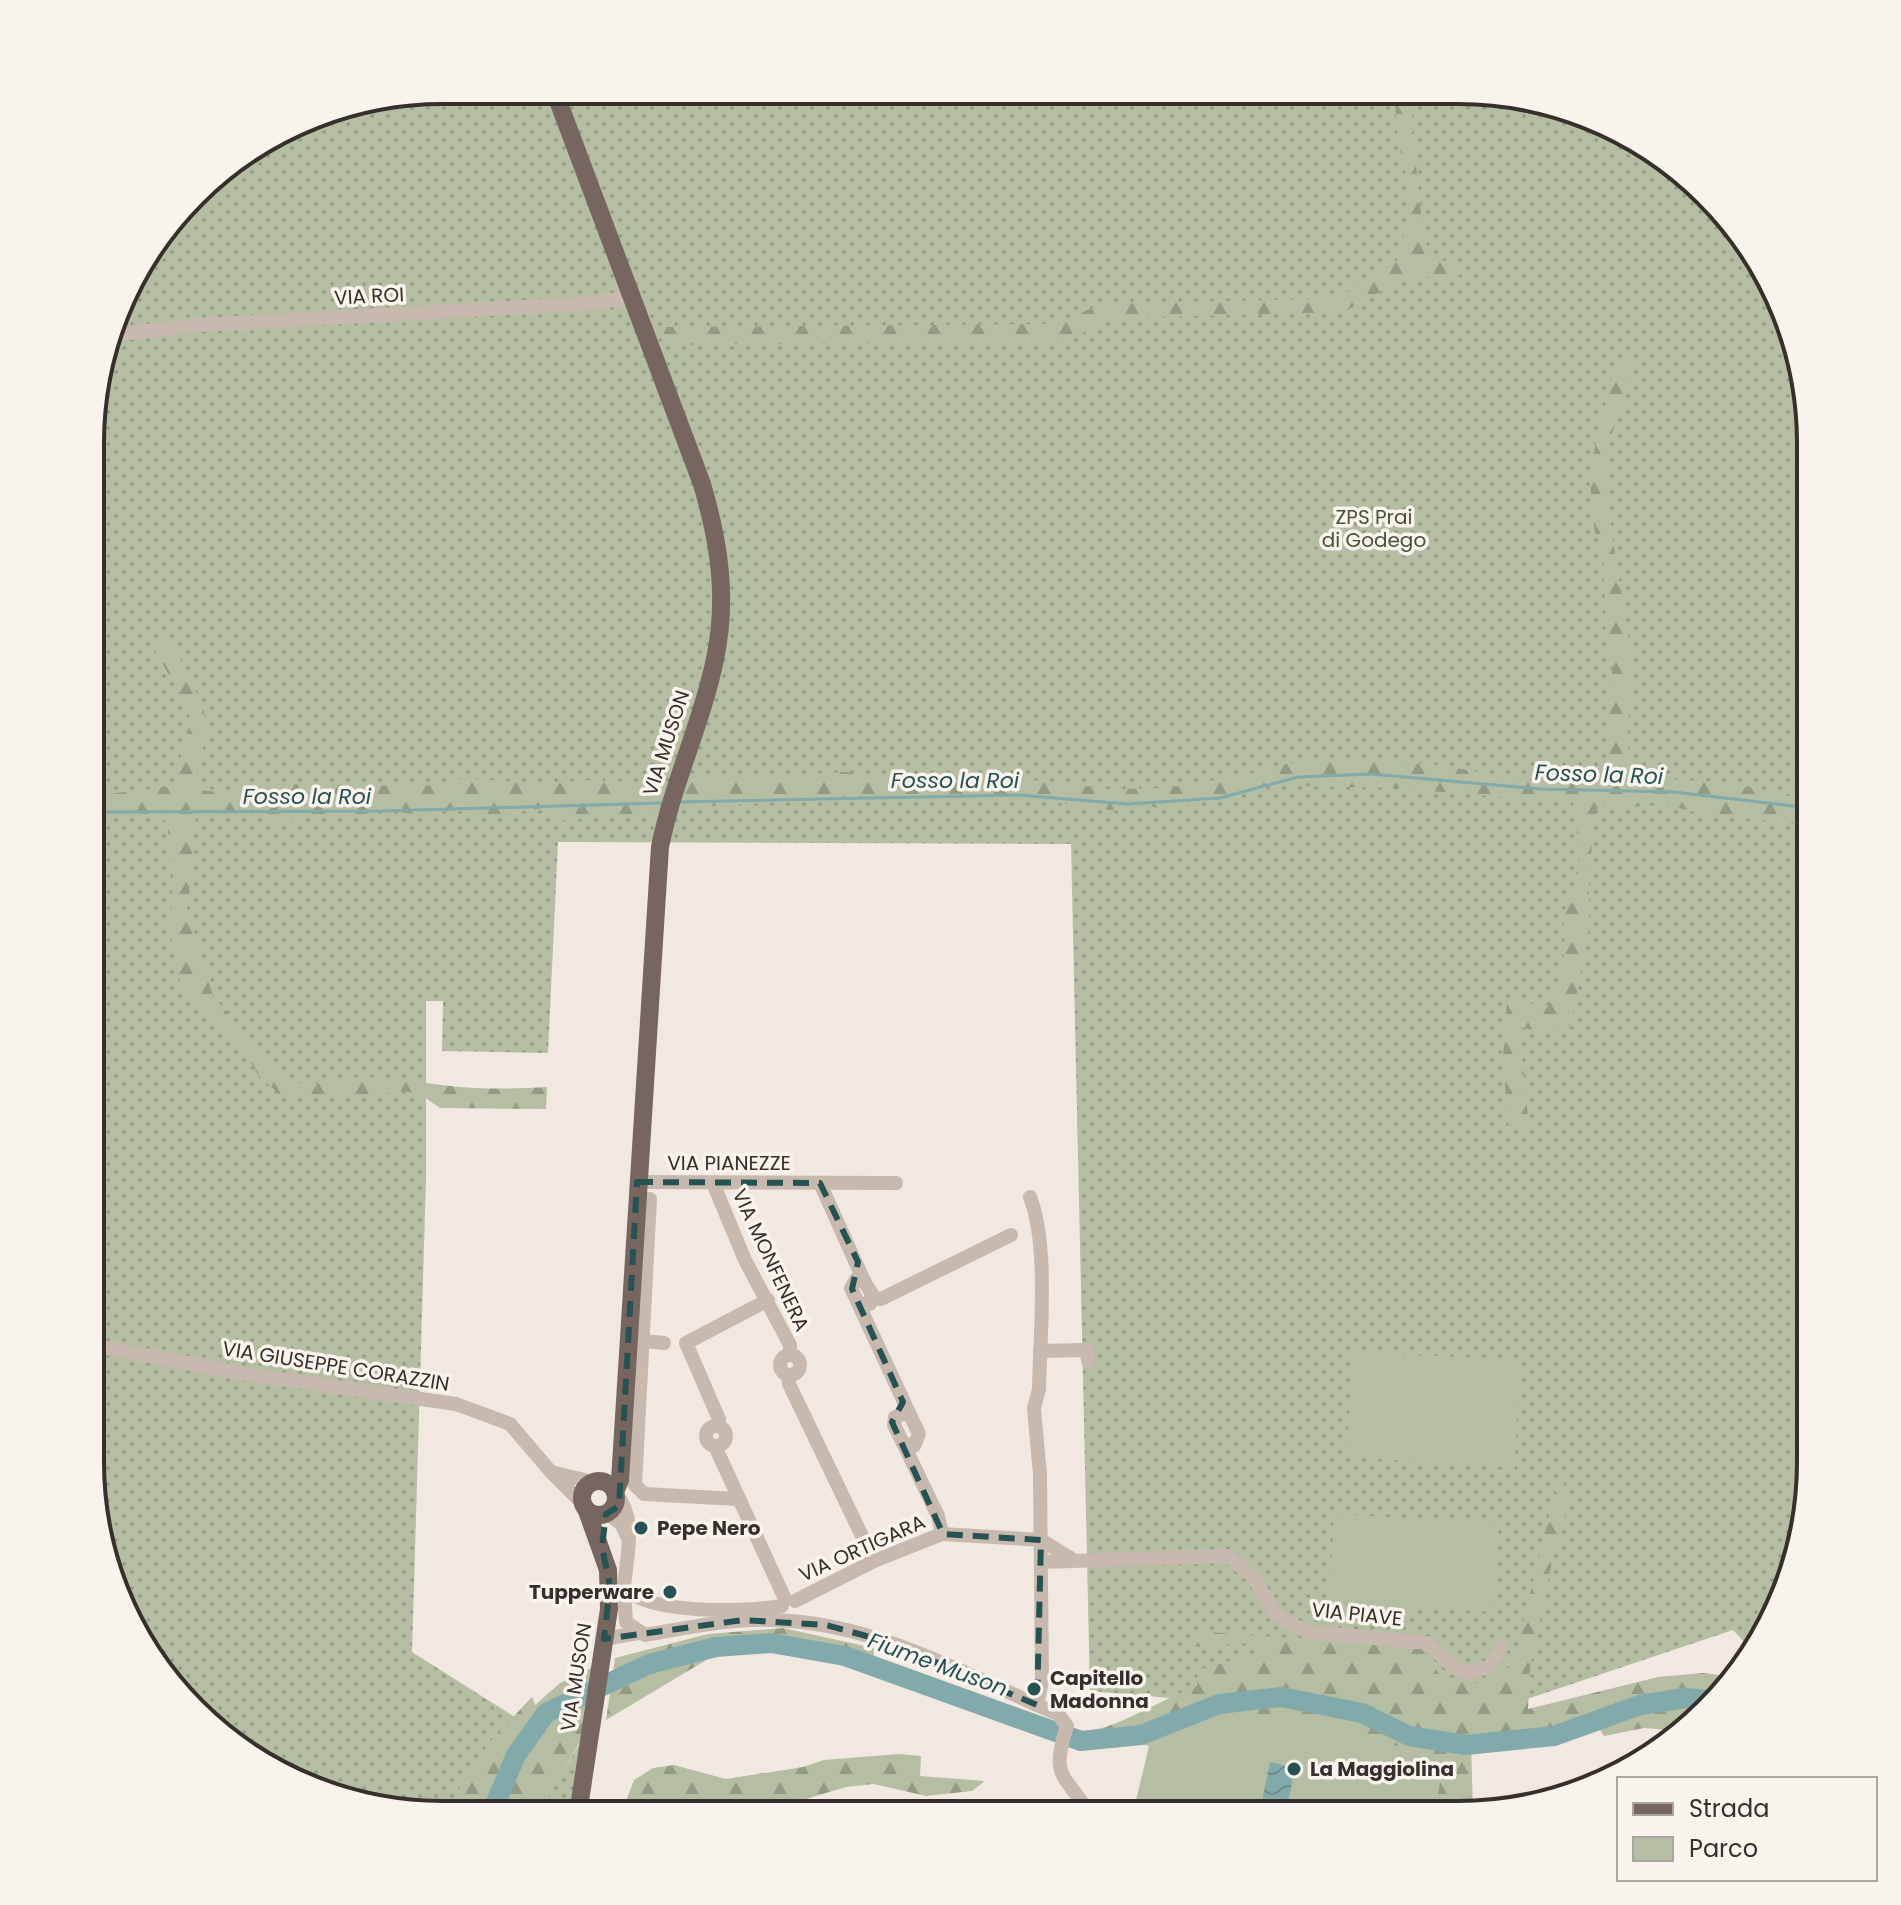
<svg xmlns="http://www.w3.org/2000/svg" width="1901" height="1905" font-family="Poppins,sans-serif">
<defs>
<pattern id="green-dots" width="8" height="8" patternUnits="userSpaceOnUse" patternTransform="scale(2)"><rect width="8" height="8" fill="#b5bea2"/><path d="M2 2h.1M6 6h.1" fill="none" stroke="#949b84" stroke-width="1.8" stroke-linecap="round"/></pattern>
<pattern id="forest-firs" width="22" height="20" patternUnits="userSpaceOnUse" patternTransform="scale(2)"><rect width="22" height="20" fill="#b5bea2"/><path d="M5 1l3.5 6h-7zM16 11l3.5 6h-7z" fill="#949b84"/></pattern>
<pattern id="water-waves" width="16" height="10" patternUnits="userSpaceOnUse" patternTransform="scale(2)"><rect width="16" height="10" fill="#83aaab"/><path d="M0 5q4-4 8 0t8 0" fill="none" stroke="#6c8b8b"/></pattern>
</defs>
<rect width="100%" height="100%" fill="#f1e9e1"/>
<!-- green -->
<polygon fill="url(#green-dots)" points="443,90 1504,93 1635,137 1738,228 1792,329 1810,420 1810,1485 1774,1619 1750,1648 1733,1630 1455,1723 1090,1691 1071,844 558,842 548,1053 442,1051 443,1001 426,1001 426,1179 412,1652 556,1743 550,1793 582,1740 570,1814 420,1814 286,1778 163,1677 109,1576 91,1485 97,374 137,267 210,177 329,109"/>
<!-- forest -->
<g fill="url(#forest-firs)">
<path d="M1394,93h21l-3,29 11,113 9,23 20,4 8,13c-13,8 -27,0 -43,2 -29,4 -49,26 -76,35l-223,6c-28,4 -32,19 -60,24l-392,3 -7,-18 397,-3 45,-20 213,-5 33,-7 9,-10 17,-5 7,-7 16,-7 10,-37 3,-35 -11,-51z"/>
<path d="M1624,360l9,2c-3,33 -23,61 -25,95 -4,54 11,112 18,165 2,16 7,33 7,49 0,36 -16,76 8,107l86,4 71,16 12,-8v36l-116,-14 -38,-10 -21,5 -33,-2 -6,5 -7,62v58l-19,98 -31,3 -20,-4 10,100 -9,4 -12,-7 -5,-67 4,-56 42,4 8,-16 8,-39 -2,-38 8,-12 9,-44 -7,-53 -179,-15 -130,-3 -95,25 -26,-5 -31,5 -93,-12 -182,-2 -21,4 -137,8 8,-32 66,2 92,-6 84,7h96l83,10 59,-1 94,-16 29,-9 75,-3 74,5 113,20 46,-7 10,-16 -1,-39 6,-62 -7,-22 -3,-89 -8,-16 -6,-62 24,-99z"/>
<path d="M160,634l13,9 31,66 2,25 -11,49 5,7 17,2 58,-8 150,2 40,-8 76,6 50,-4 74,3 -7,30 -100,8 -7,-10 -8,-3 -57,9 -32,-7 -34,5 -34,-5 -40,7 -25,-3 -20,3 -21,10 -18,-17 -66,6 -9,94 26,86 64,75 29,15c49,-17 104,-4 154,1 27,2 59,2 87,0l-1,22 -106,-1 -20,-14 -16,-3 -62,7h-58l-25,-22 -17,-28 -41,-35 -22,-34 -9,-49 3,-51 -6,-58 -31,-10 -42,3v-22l15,2 57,-7 7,-3 16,-57v-17l-35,-61z"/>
<path d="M1559,1473l8,18 -1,21 -13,45 -23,112 -2,40 130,-32 45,-4 24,3 -45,55 -38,-3 -40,8 -10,-16 -57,14 -66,6 2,74h-39l9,-52 -282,-22 -12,6 -27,-7 -35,8 -15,-2 7,-14c33,2 83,-33 118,-45l1,-16 57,-16 -2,-11 -60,4 2,-16 226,17 20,29 31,8 41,-20z"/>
<polygon points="783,1628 874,1648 873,1667 832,1648 713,1656 606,1720 615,1658 708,1634"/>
<polygon points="595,1666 581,1740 539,1814 443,1814 487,1745 532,1697 535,1705 560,1683"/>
<polygon points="899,1754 921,1756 920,1776 985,1781 972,1791 926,1796 874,1784 846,1787 796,1802 775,1801 746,1808 702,1802 676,1806 664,1814 621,1814 634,1780 653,1768 674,1765 726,1779 803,1767 824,1760"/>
</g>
<!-- pitch -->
<g fill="#b5bea2">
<polygon points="1354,1353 1519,1359 1515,1468 1346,1457"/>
<polygon points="1334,1514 1499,1523 1493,1612 1329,1603"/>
<polygon points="1219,1712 1319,1719 1444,1762 1434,1814 1133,1813 1149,1746"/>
</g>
<!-- water -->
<polygon fill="url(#water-waves)" points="1270,1762 1295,1768 1287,1807 1262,1801"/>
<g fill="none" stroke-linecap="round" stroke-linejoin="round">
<!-- stream -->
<g stroke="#83aaab" stroke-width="3">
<polyline points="678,802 1018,795 1128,804 1220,798 1298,777 1371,774 1541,789 1674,792 1810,808"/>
<polyline points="94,812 382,811 662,803"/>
</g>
<!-- river -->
<polyline stroke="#83aaab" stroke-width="20" points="491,1814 516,1755 546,1713 649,1664 716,1647 771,1643 845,1656 1081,1741 1141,1735 1219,1704 1281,1697 1362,1713 1409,1736 1466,1745 1554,1736 1640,1705 1685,1698 1708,1700"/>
<!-- minor -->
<g stroke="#c8b9ae" stroke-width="14">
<polyline points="112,335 200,325 596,303 629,297"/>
<polyline points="637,1182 896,1183"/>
<polyline points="713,1183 745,1260 790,1345 790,1354"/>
<polyline points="820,1183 864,1281"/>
<path d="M1030,1197c19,48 10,139 9,192l-5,19 6,67 2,206 -5,24"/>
<polyline points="650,1199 635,1485 644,1494 737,1499"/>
<polyline points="872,1298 881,1299 1011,1235"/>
<polyline points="859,1303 870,1304 872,1294 864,1281 857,1278 851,1288 911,1417"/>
<polyline points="633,1340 664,1343"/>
<polyline points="91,1345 245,1374 456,1404 510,1424 551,1472"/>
<polyline points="1040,1351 1087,1350 1088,1361"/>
<circle cx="790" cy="1365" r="10"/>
<polyline points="788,1375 789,1384 874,1561"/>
<polygon points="905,1413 911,1417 919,1434 914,1446 903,1443 894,1425 895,1417"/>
<polyline points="717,1425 719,1419 686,1343 768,1300"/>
<circle cx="716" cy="1436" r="10"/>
<polyline points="903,1443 938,1516 942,1534"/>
<polyline points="715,1446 785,1599"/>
<path d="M616,1494c22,24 10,64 8,94 26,27 122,24 158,18"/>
<polyline points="582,1503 551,1472 593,1482"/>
<polyline points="608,1513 622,1525 627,1536"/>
<polyline points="1041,1562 1228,1556 1253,1577 1275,1613 1288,1623 1309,1632 1427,1643 1456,1669 1467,1673 1489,1667 1502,1647"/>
<path d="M624,1588l2,34 19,13c43,-7 85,-17 129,-15 102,3 192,55 284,94l9,12c-17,52 -3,47 23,88"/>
<polyline points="795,1601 874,1561 942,1534 1041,1540 1072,1559"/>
<polyline points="604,1639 638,1633"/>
</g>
<!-- major -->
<g stroke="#77665f" stroke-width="18">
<path d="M554,90l148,394c17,58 26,114 13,175 -13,64 -42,123 -55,188l-40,633 -5,12"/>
<circle cx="599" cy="1498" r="17"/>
<polyline points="578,1814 609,1609 608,1570 587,1511"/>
</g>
</g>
<!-- marked area -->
<path fill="none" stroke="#265254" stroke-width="6" stroke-dasharray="16 10" stroke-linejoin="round" d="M637,1182l183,1 38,79 -6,27 51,113 -11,20 51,112 98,6 -4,165 -149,-63 -62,-17 -83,-5 -139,19 6,-53 -8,-39 4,-33 13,-8z"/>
<!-- markers -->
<g fill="#265254" stroke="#f9f3ed" stroke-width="3">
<circle cx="641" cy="1528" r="8"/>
<circle cx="670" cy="1592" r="8"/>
<circle cx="1034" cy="1689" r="8"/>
<circle cx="1294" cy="1769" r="8"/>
</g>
<g text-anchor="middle" stroke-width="7" stroke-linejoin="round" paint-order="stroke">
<!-- street labels -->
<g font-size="20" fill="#372f2b" stroke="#f9f3ed">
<text transform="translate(369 296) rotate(-3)" y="7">VIA ROI</text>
<text transform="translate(666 743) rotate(-72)" y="7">VIA MUSON</text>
<text x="729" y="1170">VIA PIANEZZE</text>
<text transform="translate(771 1260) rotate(65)" y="7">VIA MONFENERA</text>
<text transform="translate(336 1366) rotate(9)" y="7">VIA GIUSEPPE CORAZZIN</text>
<text transform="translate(862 1548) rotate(-24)" y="7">VIA ORTIGARA</text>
<text transform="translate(1357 1614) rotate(6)" y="7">VIA PIAVE</text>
<text transform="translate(576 1677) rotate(-81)" y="7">VIA MUSON</text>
</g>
<!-- park labels -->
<g font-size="20" fill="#475332" stroke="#f9f3ed">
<text x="1374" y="524">ZPS Prai<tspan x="1374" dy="23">di Godego</tspan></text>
</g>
<!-- poi labels -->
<g font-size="20" font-weight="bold" fill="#372f2b" stroke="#f9f3ed" text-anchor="start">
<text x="657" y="1535">Pepe Nero</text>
<text x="654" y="1599" text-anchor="end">Tupperware</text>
<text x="1050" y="1685">Capitello<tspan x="1050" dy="23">Madonna</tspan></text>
<text x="1310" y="1776">La Maggiolina</text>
</g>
<!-- water labels -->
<g font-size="22" font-style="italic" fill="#265254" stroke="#f9f3ed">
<text transform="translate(1599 774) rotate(2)" y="8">Fosso la Roi</text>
<text x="955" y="788">Fosso la Roi</text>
<text x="307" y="804">Fosso la Roi</text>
<text transform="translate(938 1664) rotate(20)" y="8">Fiume Muson</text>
</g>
</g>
<!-- crop -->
<path d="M0 0H1901V1905H0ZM443 104H1458A339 339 0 0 1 1797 443V1462A339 339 0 0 1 1458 1801H443A339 339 0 0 1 104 1462V443A339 339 0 0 1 443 104Z" fill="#f9f3ed" fill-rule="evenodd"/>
<path fill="none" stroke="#372f2b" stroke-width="4" d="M443 104H1458A339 339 0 0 1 1797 443V1462A339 339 0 0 1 1458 1801H443A339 339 0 0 1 104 1462V443A339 339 0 0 1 443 104Z"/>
<!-- legend -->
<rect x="1617" y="1777" width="260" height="104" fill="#f9f3ed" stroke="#aba59f" stroke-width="2"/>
<rect x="1633" y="1803" width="40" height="12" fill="#77665f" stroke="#aba59f" stroke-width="2"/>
<text x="1689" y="1817" font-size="24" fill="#372f2b">Strada</text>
<rect x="1633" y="1837" width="40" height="24" fill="#b5bea2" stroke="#aba59f" stroke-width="2"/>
<text x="1689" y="1857" font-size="24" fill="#372f2b">Parco</text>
</svg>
